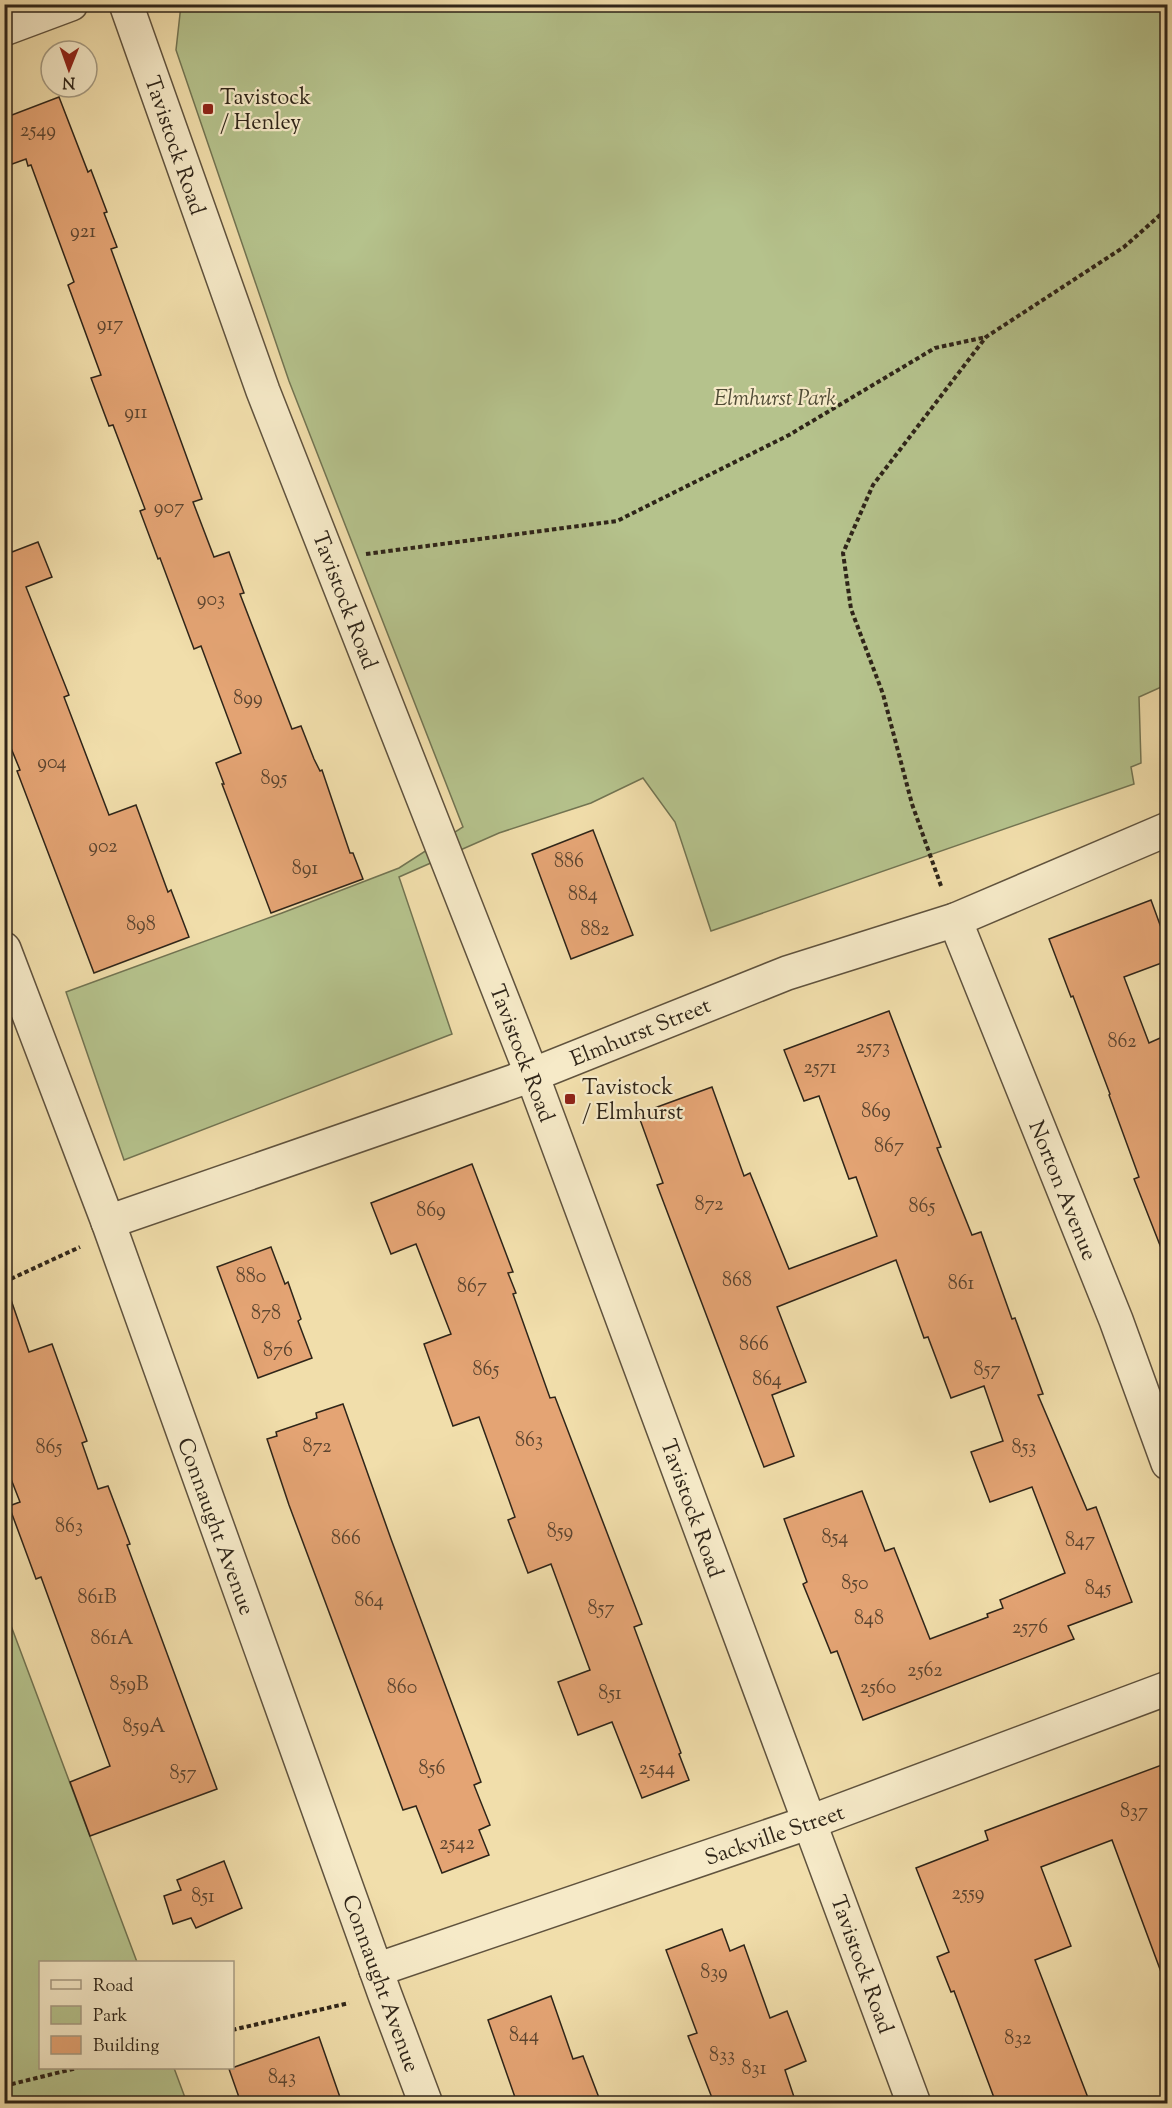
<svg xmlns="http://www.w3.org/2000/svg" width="1172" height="2108" font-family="'Sorts Mill Goudy',serif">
<rect width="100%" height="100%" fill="#f1deab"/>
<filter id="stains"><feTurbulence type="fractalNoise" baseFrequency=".00333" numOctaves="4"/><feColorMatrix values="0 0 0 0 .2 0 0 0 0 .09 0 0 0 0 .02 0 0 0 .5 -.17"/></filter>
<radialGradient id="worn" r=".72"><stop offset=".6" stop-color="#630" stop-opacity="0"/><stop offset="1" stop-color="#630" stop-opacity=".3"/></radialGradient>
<!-- green -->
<g fill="#b5c28c" stroke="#727452" stroke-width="1.5">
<polygon points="181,5 1167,5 1168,684 1139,697 1141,763 1131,767 1134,784 711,931 675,822 643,778 591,803 499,833 399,877 452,1034 124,1160 66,992 282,913 399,868 463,827 289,381 176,50"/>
<polygon points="4,1607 137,1962 40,1962 40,2068 174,2068 187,2103 5,2103"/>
</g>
<!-- building -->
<g fill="#e4a474" stroke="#2f2519" stroke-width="1.5">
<polygon points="59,97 88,172 91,170 107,212 104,213 117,247 111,249 202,499 193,502 214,557 229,552 244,593 240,594 292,729 301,726 314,759 320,771 322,770 350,853 353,853 363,879 271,913 222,784 224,784 216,763 241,753 201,646 194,649 160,558 158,559 140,511 145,509 113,425 109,426 91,378 101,375 68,285 74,282 31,165 28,166 26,159 4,167 4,118"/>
<polygon points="4,537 6,537 12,552 38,542 52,577 26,587 69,695 64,697 109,815 136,805 168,892 171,890 189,937 94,973 17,771 20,770 4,731"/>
<polygon points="593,830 633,935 571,959 532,854"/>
<polygon points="1151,900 1167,944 1167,961 1124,977 1149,1043 1167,1035 1167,1258 1165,1258 1134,1179 1139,1177 1109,1095 1110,1094 1073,996 1071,997 1049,939"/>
<polygon points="889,1011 941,1147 937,1148 972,1235 981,1232 1012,1319 1015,1318 1043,1394 1038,1395 1087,1510 1096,1507 1132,1602 1068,1626 1074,1639 863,1720 837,1651 831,1653 816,1616 803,1584 807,1582 784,1519 862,1491 885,1551 894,1548 930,1639 988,1617 987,1614 1003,1608 1000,1600 1065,1573 1032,1487 990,1502 971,1452 1003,1441 984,1386 951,1398 928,1337 924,1338 896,1260 777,1307 806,1382 772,1395 794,1456 764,1467 657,1185 663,1183 638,1114 712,1087 744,1176 750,1173 789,1269 877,1236 856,1177 849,1179 819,1096 804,1101 784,1050"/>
<polygon points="472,1164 513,1272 508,1273 516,1293 513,1294 550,1398 555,1397 642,1624 634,1627 681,1753 679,1754 689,1780 642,1798 612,1722 578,1735 558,1682 590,1670 551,1564 528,1573 508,1520 515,1517 479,1417 453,1426 424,1344 451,1334 416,1244 391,1254 371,1203"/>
<polygon points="271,1247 285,1284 288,1282 301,1319 298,1321 312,1358 258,1378 217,1267"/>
<polygon points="9,1294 29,1352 52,1344 87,1441 82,1443 98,1489 108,1486 130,1544 127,1545 217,1789 90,1836 70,1782 110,1766 41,1577 36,1579 9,1506 20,1502 4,1461 4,1295"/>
<polygon points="343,1404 391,1539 481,1782 474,1785 490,1825 479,1830 489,1855 442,1873 416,1806 403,1810 289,1505 267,1439 277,1436 276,1432 317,1418 316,1413"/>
<polygon points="1167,1763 1167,1980 1164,1980 1112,1840 1041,1867 1071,1946 1035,1960 1090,2103 996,2103 954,1991 951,1992 937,1957 949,1952 916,1868 988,1840 985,1831"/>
<polygon points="224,1861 242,1908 196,1928 191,1918 173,1924 164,1896 181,1890 177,1880"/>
<polygon points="722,1929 730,1951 744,1945 770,2018 787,2011 806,2061 785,2070 796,2103 714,2103 688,2036 697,2033 666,1950"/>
<polygon points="551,1996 573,2059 583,2056 601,2103 517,2103 488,2020"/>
<polygon points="319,2037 342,2103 241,2103 229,2069"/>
</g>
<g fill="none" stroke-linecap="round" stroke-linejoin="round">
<!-- minor casing -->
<g stroke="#60533e" stroke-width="36">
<g id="minor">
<polyline points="126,4 263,391 532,1075 914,2104"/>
<polyline points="4,29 71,4"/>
<polyline points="955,920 1116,1320 1168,1463"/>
<polyline points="4,949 108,1222 385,1995 426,2104"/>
<polyline points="108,1222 532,1075 787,973 955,920 1168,829"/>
<polyline points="376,1970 810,1822 1168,1688"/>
</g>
</g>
<!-- path -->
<g stroke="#2f2519" stroke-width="4" stroke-dasharray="4.5 3" stroke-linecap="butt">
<polyline points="366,554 617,521 789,435 935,348 986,337"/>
<polyline points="941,886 912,804 883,694 851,609 843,553 873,485 986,337 1124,247 1168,208"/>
<polyline points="4,1282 80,1247"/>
<polyline points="232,2030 349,2003"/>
<polyline points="4,2086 77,2068"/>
</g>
<!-- minor -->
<use href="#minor" stroke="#f6eac8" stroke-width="33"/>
</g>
<!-- markers -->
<g fill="#8f2418" stroke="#f6eac8" stroke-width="2">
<rect x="202" y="103" width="12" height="12" rx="3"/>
<rect x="564" y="1093" width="12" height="12" rx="3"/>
</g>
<g text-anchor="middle" stroke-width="4.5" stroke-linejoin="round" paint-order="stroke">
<!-- number labels -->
<g font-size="20" fill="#5c4530">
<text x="38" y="136">2549</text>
<text x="83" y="237">921</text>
<text x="110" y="330">917</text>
<text x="136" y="418">911</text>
<text x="169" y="513">907</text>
<text x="211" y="605">903</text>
<text x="248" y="704">899</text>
<text x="52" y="768">904</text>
<text x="274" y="784">895</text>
<text x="103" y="852">902</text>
<text x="569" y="867">886</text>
<text x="305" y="874">891</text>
<text x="583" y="900">884</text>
<text x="141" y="930">898</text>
<text x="595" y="935">882</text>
<text x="1122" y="1047">862</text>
<text x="873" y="1053">2573</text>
<text x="820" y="1073">2571</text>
<text x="876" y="1117">869</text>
<text x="889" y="1152">867</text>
<text x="709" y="1210">872</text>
<text x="922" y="1212">865</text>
<text x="431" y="1216">869</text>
<text x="251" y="1282">880</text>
<text x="737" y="1286">868</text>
<text x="961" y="1289">861</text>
<text x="472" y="1292">867</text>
<text x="266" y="1319">878</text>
<text x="754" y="1350">866</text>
<text x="278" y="1356">876</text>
<text x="486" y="1375">865</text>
<text x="987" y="1375">857</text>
<text x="767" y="1385">864</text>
<text x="529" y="1446">863</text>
<text x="317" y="1452">872</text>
<text x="49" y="1453">865</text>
<text x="1024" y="1453">853</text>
<text x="69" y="1532">863</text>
<text x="560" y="1537">859</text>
<text x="835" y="1543">854</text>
<text x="346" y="1544">866</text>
<text x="1080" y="1546">847</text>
<text x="855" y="1589">850</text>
<text x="1098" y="1594">845</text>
<text x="97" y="1603">861B</text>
<text x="369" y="1606">864</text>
<text x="601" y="1614">857</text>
<text x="869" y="1624">848</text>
<text x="1030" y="1633">2576</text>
<text x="112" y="1644">861A</text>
<text x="925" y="1676">2562</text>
<text x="129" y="1690">859B</text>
<text x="402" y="1693">860</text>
<text x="878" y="1693">2560</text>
<text x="610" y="1699">851</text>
<text x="144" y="1732">859A</text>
<text x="432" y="1774">856</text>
<text x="657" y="1774">2544</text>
<text x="183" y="1779">857</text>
<text x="1134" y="1817">837</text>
<text x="457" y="1849">2542</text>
<text x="968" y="1899">2559</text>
<text x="203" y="1902">851</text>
<text x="714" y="1978">839</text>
<text x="524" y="2041">844</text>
<text x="1018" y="2044">832</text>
<text x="722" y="2061">833</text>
<text x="754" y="2074">831</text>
<text x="282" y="2083">843</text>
</g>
<!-- poi labels -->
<g font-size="22" fill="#2f2519" stroke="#f6eac8" text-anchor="start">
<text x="220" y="104">Tavistock<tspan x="220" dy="25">/ Henley</tspan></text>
<text x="582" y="1094">Tavistock<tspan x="582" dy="25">/ Elmhurst</tspan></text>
</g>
<!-- street labels -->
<g font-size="22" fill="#2f2519" stroke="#f6eac8">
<text transform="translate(176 145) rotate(71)" y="8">Tavistock Road</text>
<text transform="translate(346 600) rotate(69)" y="8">Tavistock Road</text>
<text transform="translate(640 1031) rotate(-22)" y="8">Elmhurst Street</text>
<text transform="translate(523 1053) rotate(69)" y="8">Tavistock Road</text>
<text transform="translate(1064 1190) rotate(68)" y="8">Norton Avenue</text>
<text transform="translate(693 1508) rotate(70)" y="8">Tavistock Road</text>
<text transform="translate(217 1526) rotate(70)" y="8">Connaught Avenue</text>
<text transform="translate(774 1834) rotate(-19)" y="8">Sackville Street</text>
<text transform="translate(863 1964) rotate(70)" y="8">Tavistock Road</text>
<text transform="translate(382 1983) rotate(70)" y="8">Connaught Avenue</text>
</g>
<!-- park labels -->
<g font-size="22" font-style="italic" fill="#504c36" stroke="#f6eac8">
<text x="775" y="405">Elmhurst Park</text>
</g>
</g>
<!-- margin -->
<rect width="1172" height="2108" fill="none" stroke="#f1deab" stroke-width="24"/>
<rect x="6" y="6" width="1160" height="2096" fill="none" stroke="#2f2519" stroke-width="3"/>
<rect x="12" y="12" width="1148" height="2084" fill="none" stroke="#2f2519" stroke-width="1.5"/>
<!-- legend -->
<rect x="39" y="1961" width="195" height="108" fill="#f6eac8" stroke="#a69b82" stroke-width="1.5"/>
<rect x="51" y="1980" width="30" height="9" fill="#f6eac8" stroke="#a69b82" stroke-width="1.5"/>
<text x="93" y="1991" font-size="18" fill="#2f2519">Road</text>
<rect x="51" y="2006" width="30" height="18" fill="#b5c28c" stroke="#a69b82" stroke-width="1.5"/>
<text x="93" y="2021" font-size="18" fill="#2f2519">Park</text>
<rect x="51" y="2036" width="30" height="18" fill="#e4a474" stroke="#a69b82" stroke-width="1.5"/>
<text x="93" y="2051" font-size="18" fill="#2f2519">Building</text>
<!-- north arrow -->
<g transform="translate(69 69) rotate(181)"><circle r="28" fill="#f6eac8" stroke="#a69b82" stroke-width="1.5"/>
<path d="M0-4.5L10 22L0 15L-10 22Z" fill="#8f2418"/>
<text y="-9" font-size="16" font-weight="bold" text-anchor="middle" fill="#2f2519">N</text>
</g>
<rect width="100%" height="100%" filter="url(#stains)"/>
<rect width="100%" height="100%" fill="url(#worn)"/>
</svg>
